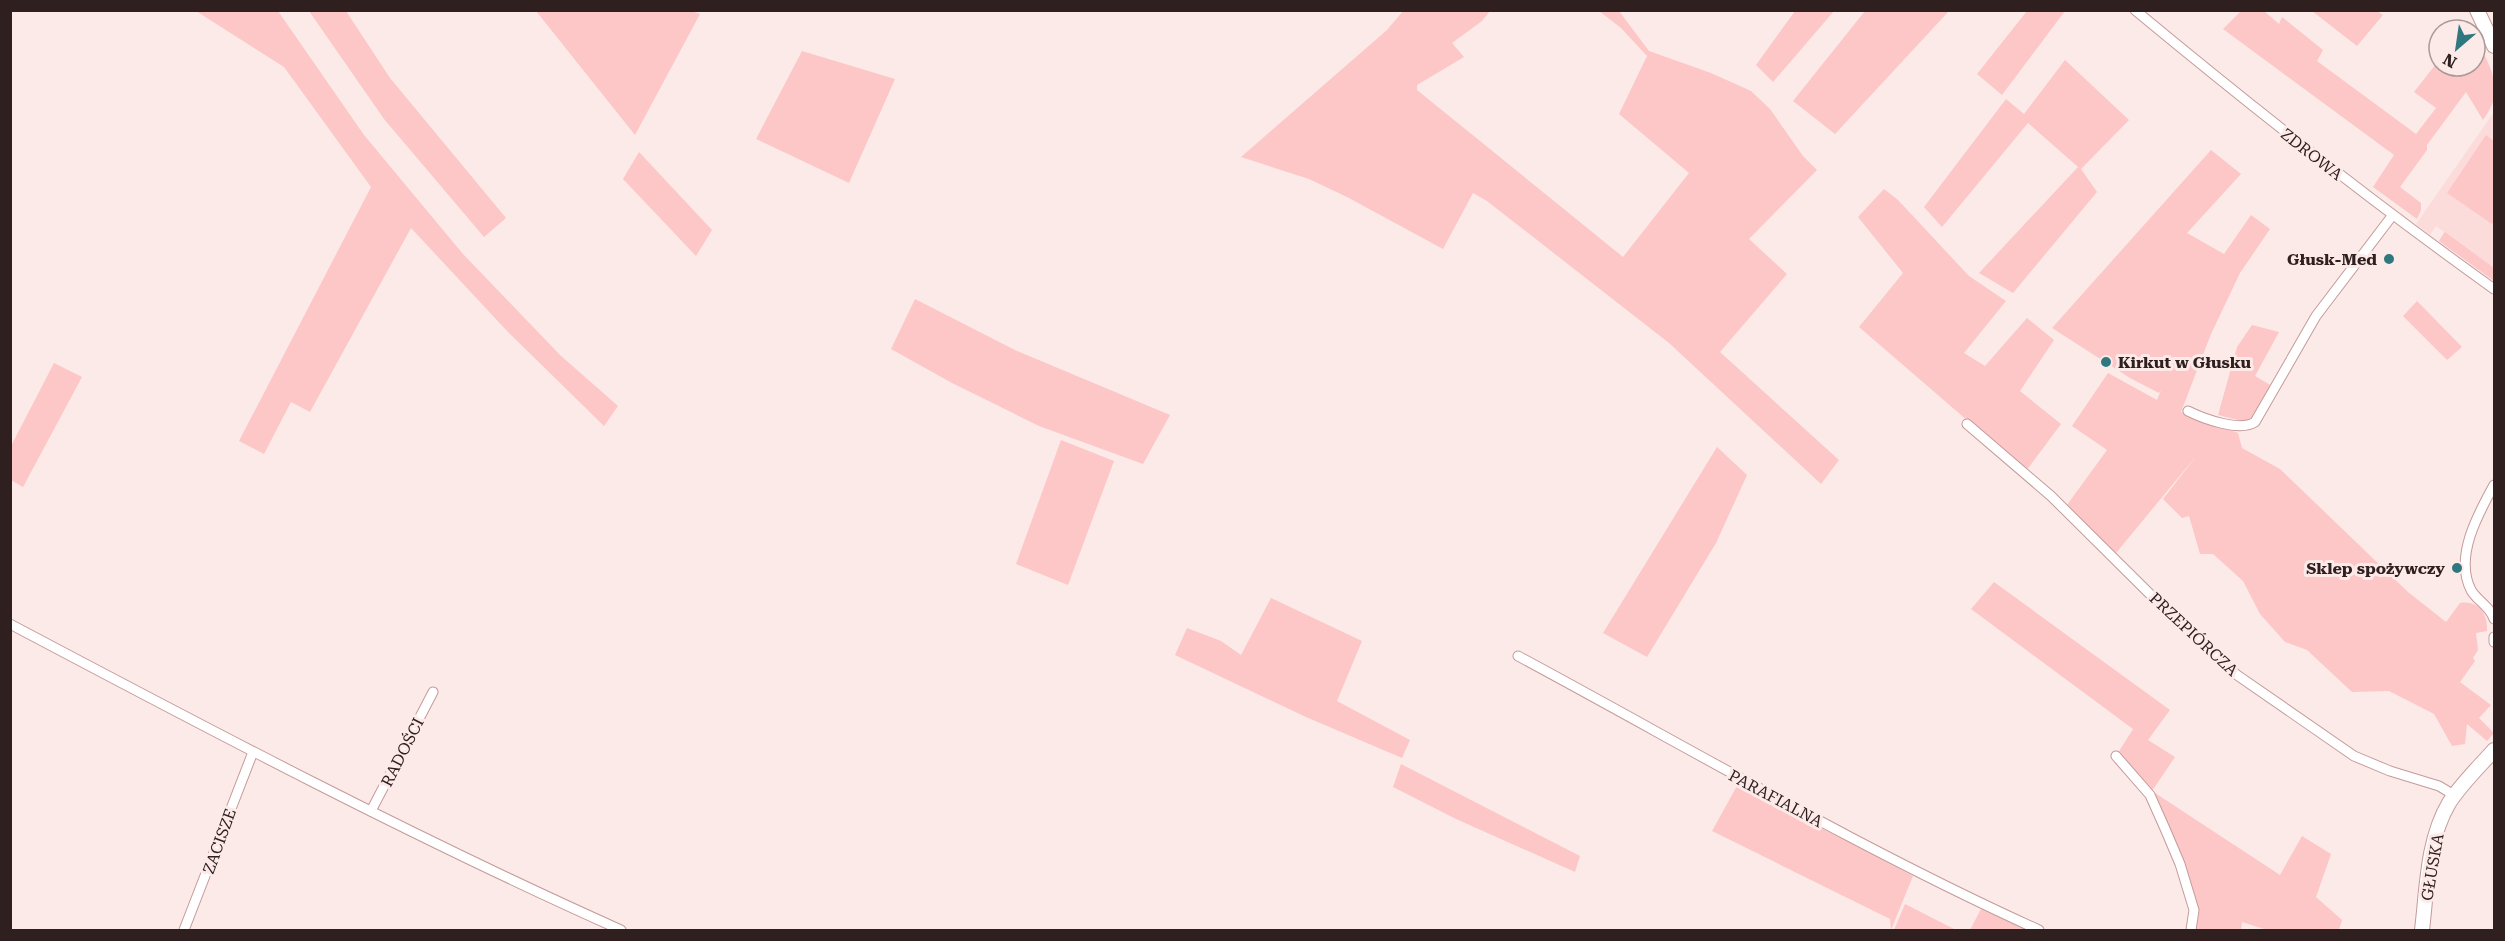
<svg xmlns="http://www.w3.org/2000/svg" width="2505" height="941" font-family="'Roboto Serif',serif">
<rect width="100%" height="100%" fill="#fceae9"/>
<!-- built -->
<polygon fill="#fcdcdb" points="2494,112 2494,281 2439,241 2444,232 2436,226 2430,235 2416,224"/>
<!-- green -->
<g fill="#fcc7c6">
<polygon points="688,10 700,14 635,135 536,11"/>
<polygon points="196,11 278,11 364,135 463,254 560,355 618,406 604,426 508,332 411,228 310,412 291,402 264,454 239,441 371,187 284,67"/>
<polygon points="309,11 346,11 390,78 506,218 484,237 384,119"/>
<polygon points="1403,11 1490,11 1482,21 1452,43 1464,57 1417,85 1417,90 1623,257 1689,173 1619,114 1647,56 1621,28 1599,11 1619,11 1649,51 1711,73 1751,91 1770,109 1803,156 1817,170 1749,239 1787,274 1720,352 1839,460 1821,484 1669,343 1487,201 1473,193 1443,249 1347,197 1309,179 1241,157 1387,30"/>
<polygon points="1795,11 1834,11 1773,82 1756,65"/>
<polygon points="1865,11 1949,11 1835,134 1793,101"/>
<polygon points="2027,11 2065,11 2002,95 1977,74"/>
<path d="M2241,11h23l15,13 3,-7 41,33 -6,11 99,73 20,-26 -22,-16 25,-32v6h9l11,9 11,-9h5v-4l9,-8c13,27 17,41 -1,66l-17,-28 -39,53v5l-27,37 21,16v7l-4,9 -44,-32 21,-32 -171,-126z"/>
<polygon points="2312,11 2377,11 2383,15 2357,46"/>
<polygon points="802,51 895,79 849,183 756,139"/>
<polygon points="2065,60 2129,120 2081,169 2097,192 2013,293 1979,273 2078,167 2028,123 1942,227 1924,207 2006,99 2024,114"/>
<polygon points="2486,135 2494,141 2494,221 2492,224 2447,193"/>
<path d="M2211,150l30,24 -54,59 37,21 27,-39 19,14 -30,44 -29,61 -30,78 57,21 4,15 38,21 128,123 38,30 14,-19c19,-3 28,11 27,28l-11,2 2,17 -5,8 2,3 -15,21 31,23 -12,13 15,15 -7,8 -20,-17 -2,20 -13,2 -18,-32 -45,-23 -37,1 -45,-42 -22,-8 -25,-28 -17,-33 -30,-27h-13l-11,-38 -7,2 -19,-19 34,-44 -81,98 -49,-48 40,-55 -35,-24 36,-53 49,27 4,-10 -2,3 -29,-15 -78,-50z"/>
<polygon points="639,152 712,230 696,256 623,179"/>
<polygon points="1884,189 1898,200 1969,276 2006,301 1964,353 1985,366 2027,318 2054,340 2020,391 2061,424 2026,471 1859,327 1903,273 1858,217"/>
<polygon points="2445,232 2494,268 2494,281 2439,241"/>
<polygon points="915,299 1015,350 1170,415 1143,464 1039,426 952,383 891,349"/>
<polygon points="2417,301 2462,347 2447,360 2403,316"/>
<polygon points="2252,325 2279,332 2255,376 2272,386 2250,421 2242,421 2218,415 2237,347"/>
<polygon points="54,363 82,377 23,487 11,480 11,446"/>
<polygon points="1061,440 1114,461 1068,585 1016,564"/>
<polygon points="1717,447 1747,475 1716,543 1647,657 1603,633"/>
<polygon points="1994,582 2170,710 2148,740 2175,757 2152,791 2280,875 2302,836 2331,854 2316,897 2342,920 2339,930 2267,930 2242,922 2241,930 2195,930 2198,910 2152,791 2118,753 2133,729 1971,609"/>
<polygon points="1271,598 1362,641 1337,701 1410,740 1402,758 1306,717 1175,655 1187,628 1221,641 1241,655"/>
<polygon points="1401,764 1580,856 1575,872 1456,819 1393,787"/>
<polygon points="1738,784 1913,876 1891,930 1890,919 1712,831"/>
<polygon points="1905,904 1956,930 1894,930"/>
<polygon points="1981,909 2027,930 1970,930"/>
</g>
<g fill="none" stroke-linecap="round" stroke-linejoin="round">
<!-- street casing -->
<g stroke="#c49b99" stroke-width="11">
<g id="street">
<path d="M2135,10c117,97 236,191 359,279"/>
<path d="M2188,411c16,8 52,21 67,11l61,-106 76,-100"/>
<polyline points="1967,424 2051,496 2165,609 2237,675 2354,756 2390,771 2439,786 2454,795"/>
<path d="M2494,485c-16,29 -40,72 -23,105 6,11 19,16 23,29"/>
<path d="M10,624c202,107 403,213 611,306"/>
<polyline points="2494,637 2494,642"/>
<path d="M1518,656c173,93 342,193 521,274"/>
<polyline points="2116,756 2150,795 2166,831 2180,864 2194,910 2191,930"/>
<polyline points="371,811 433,692"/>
<polyline points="184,930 253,752"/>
</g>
</g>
<!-- secondary casing -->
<g stroke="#c49b99" stroke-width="16">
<g id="secondary">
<polyline points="2477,10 2494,46"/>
<path d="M2422,930c5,-41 5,-90 27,-127 12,-19 30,-36 45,-53"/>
</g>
</g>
<!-- street -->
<use href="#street" stroke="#fff" stroke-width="9"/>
<!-- secondary -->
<use href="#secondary" stroke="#fff" stroke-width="14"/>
</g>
<!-- markers -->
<g fill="#30787f" stroke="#fceae9" stroke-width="2">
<circle cx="2389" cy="259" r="6"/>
<circle cx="2106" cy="362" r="6"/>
<circle cx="2457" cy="568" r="6"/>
</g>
<g text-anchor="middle" stroke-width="6" stroke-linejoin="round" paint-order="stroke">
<!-- street labels -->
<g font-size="16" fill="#2f201f" stroke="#fceae9">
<text transform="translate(2312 154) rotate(38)" y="6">ZDROWA</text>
<text transform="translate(2194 634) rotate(43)" y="6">PRZEPIÓRCZA</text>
<text transform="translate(402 752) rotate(-63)" y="6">RADOŚCI</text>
<text transform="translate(1776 798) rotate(28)" y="6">PARAFIALNA</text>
<text transform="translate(219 841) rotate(-70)" y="6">ZACISZE</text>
<text transform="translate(2432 867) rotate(-80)" y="6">GŁUSKA</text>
</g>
<!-- poi labels -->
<g font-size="16" font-weight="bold" fill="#2f201f" stroke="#fceae9" text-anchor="end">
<text x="2377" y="265">Głusk-Med</text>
<text x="2118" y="368" text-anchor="start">Kirkut w Głusku</text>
<text x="2445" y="574">Sklep spożywczy</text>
</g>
</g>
<!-- border -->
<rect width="2505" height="941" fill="none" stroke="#2f201f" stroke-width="24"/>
<!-- north arrow -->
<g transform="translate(2457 48) rotate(209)"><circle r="28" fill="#fceae9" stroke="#aa9998" stroke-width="1.5"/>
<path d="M0-4.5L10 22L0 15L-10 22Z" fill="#30787f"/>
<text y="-9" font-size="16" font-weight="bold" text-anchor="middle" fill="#2f201f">N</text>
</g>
</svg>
